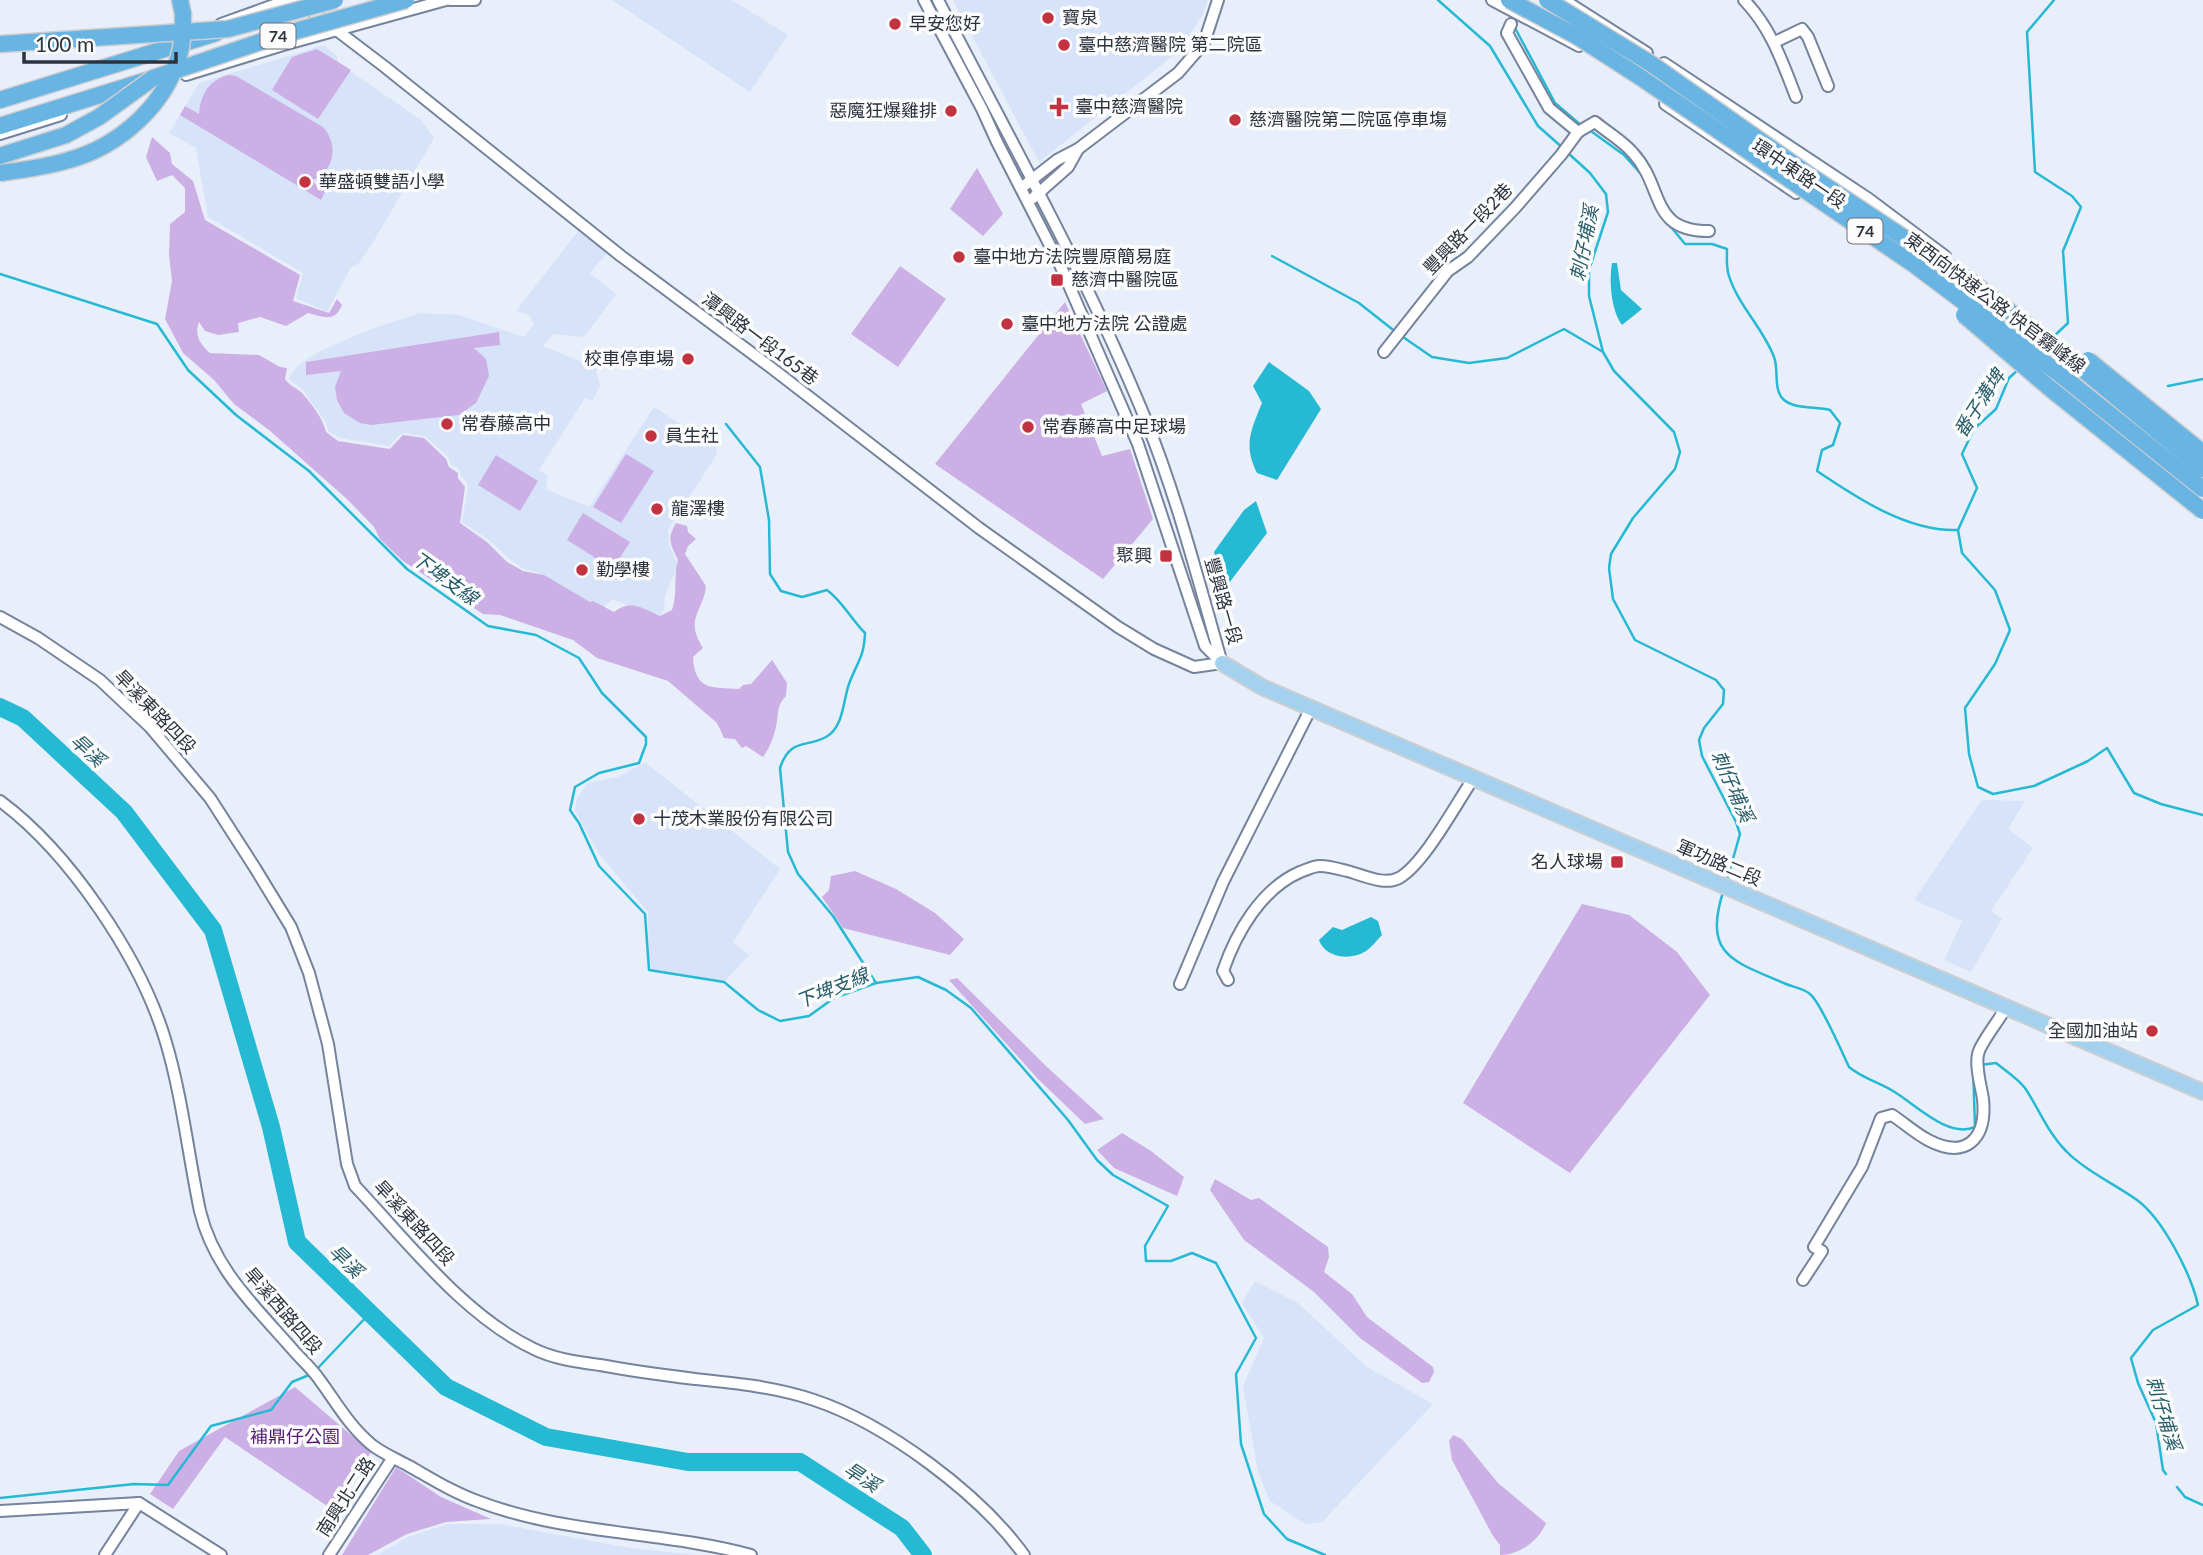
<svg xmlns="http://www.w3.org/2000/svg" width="2203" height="1555" font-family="Lato,'Noto Sans TC',sans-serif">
<rect width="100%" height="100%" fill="#e8effa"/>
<!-- built -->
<g fill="#d7e3f8">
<polygon points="612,0 732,0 788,35 750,92"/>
<polygon points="953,0 1208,0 1202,16 1178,52 1039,162"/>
<polygon points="324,45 337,56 338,63 420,119 434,138 372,244 359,263 350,269 327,312 296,298 303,273 208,217 196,148 169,133 199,83"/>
<polygon points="578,231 607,253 590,273 616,294 584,337 553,334 543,346 596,368 600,387 592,401 585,398 539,470 548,476 546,489 589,507 654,407 695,433 701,424 719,436 716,442 717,454 668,530 669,544 678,565 665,596 664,609 659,618 612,599 600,611 543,579 536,572 524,569 509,559 489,540 462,522 468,486 465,479 460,476 461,472 456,467 451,465 448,457 425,436 402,433 389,446 339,438 328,431 326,422 302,389 288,379 297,366 318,352 371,329 420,313 459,315 524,337 534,324 529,315 516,311"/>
<polygon points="645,762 780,869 733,942 749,955 724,982 649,970 648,912 599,854 575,811 577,799 587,783 618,777"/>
<polygon points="1982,800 2025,801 2008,829 2033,848 1991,911 2002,919 1971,972 1944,960 1962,921 1914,900"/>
<polygon points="1255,1281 1298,1303 1367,1367 1433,1404 1322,1522 1305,1524 1270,1501 1258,1472 1243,1386 1264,1338 1242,1303"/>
<polygon points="448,1524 500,1524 630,1548 697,1555 377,1555 408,1537"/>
</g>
<!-- green -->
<g fill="#ccb0e5">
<polygon points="317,49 351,70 318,119 272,90 292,57"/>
<path d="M228,75l8,1 87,51c16,18 12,44 -12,54l15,9 -5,10 -141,-85 5,-9 14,8c2,-20 9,-33 29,-39z"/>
<path d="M152,137l18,16 2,11 21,17 12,39 95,55 -7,26 36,12 8,-14 5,6c-7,18 -19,12 -34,8l-22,13 -26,-9 -22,6 1,9 -21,3 -13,-4 -6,-9c-5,13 1,22 11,31l49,2 21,12 7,1 -2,11c5,7 12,9 17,14 10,11 21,26 24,39l12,9 52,8 13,-14 21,3 22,21 3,8 9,6v5l7,9 -5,36 27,19 20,20 16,9 21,4 46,27 3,-1 21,11c16,-13 29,-4 46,4l12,-6c6,-17 1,-33 6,-50 -7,-16 -12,-20 -2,-37l11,3 1,6 8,7 -8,7 -3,8 21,32c-3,27 -22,32 -3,62l-10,9c2,34 18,30 46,32l4,-4 8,-1 21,-24 15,23 -1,13c-10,10 -7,18 -10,31 -3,12 -6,20 -13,30l-17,-11 -4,2 -7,-9 -11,-1 -7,-15 -49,-42 -71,-23 -24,-18 -73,-25 -17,-1 -80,-53 -23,-22 -6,-12 -26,-27 -79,-70 -35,-26 -20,-24 -31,-27 -18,-34 7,-38 -3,-26 1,-31 15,-12v-24l-13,-13 -15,6 -11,-24z"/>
<polygon points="977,168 1003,214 983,236 950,209"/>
<polygon points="900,266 946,299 898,367 851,334"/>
<polygon points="1065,302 1107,391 1081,404 1102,456 1130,449 1153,519 1103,579 935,464"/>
<polygon points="499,332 500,345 474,348 486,359 489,376 476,403 459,415 371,425 360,423 344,413 337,400 335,387 341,371 306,375 306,362"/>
<polygon points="626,454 654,471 621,523 593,507"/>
<polygon points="496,455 538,481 520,511 478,485"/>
<polygon points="583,513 630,542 613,569 567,540"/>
<polygon points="855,871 896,889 935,913 964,939 950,955 843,928 822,897 829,890 831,876"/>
<polygon points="1582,904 1629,915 1677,952 1710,995 1570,1173 1463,1103"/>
<polygon points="957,978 1047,1067 1104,1119 1085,1124 1038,1079 949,980"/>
<polygon points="1122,1133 1151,1151 1184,1177 1177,1196 1114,1168 1097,1150"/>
<polygon points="1215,1179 1251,1200 1259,1198 1328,1247 1329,1257 1324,1272 1352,1294 1367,1317 1433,1367 1434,1372 1429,1382 1422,1383 1360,1338 1314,1292 1244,1240 1210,1190"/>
<polygon points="295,1387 371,1452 333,1510 225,1437 173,1509 150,1494 179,1451"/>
<path d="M1453,1435l9,4 36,44 48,40c-7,18 -27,32 -46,32v-10l-7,-9 -41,-76 -3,-19z"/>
<polygon points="396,1467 441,1497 491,1519 446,1522 407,1534 368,1555 342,1555"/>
</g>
<!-- water -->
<g fill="#26b9d4">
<path d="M1612,263h5l4,27 21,19 -20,16c-11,-15 -13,-44 -10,-62z"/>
<path d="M1269,362l40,29 12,18 -44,71 -20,-7c-14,-28 -6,-43 5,-70l-9,-17z"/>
<polygon points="1256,501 1267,533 1226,587 1220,575 1214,552 1244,510"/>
<path d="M1371,917l7,4 4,14c-5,5 -10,12 -16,16 -15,10 -41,7 -47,-11l14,-13 9,3z"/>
</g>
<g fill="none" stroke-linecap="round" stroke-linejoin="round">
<!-- stream -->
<g stroke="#26b9d4" stroke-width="2.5">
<polyline points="1438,0 1490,46 1538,126 1564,149"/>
<polyline points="1514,26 1555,103 1582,126"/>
<polyline points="1588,129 1624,155 1641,174"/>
<polyline points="1568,153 1590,173 1606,194 1608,212 1589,270 1589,296 1603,352 1614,371 1674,432 1680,452 1675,469 1633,518 1611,554 1609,568 1613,599 1635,640 1716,680 1724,690 1723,704 1704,728 1699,740 1702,756 1736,822 1740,834 1727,880"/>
<path d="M1667,222l18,22h27l15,5c0,9 -1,19 2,27 9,29 34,52 45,81 5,12 -1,32 9,42 11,11 33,7 47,11l10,13 -7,22 -11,5 -5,21c40,27 91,61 141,59"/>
<polyline points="1272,256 1359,303 1397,333"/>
<polyline points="0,274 157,324 188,370 236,415 309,471 407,569 488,626 536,635 579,658 602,693 646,737 646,744 639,763 599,773 575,787 570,810 579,823 599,866 645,914 649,970 724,982 758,1010 780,1021 809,1016 834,998 876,983 918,977 946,990 971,1008 1068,1120 1097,1160 1113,1175 1168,1206 1145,1246 1146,1261 1171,1261 1192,1253 1216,1263 1256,1338 1236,1374 1241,1444 1264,1514 1287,1539 1325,1555"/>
<polyline points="1403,337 1432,357 1469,363 1507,358 1564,329 1603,352"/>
<polyline points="2052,338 2068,323 2063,251 2081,207 2072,196 2035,172 2027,32 2054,0"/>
<polyline points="2019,369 2009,378 1996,409 1974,429 1962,454 1977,488 1958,530 1962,553 1995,590 2010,630 1995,664 1965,708 1969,754 1978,787 1993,794 2034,786 2088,761 2107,748 2134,793 2161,804 2203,815"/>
<polyline points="2168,386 2203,379"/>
<path d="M726,424l34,43 9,53 1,54 11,17 21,6 25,-7c16,12 24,29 38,43 -1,25 -8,29 -16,51 -6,16 -5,43 -23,53 -21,11 -36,1 -46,31l8,84 10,22 35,42 43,67"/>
<path d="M1724,889c-22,67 9,72 62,95 7,3 20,5 25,11 10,9 31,57 38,72 13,11 29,15 44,24 21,12 55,48 82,36l-2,-62"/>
<path d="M1980,1065l16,-2c10,8 22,16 29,25 14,21 23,45 41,63 17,18 50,34 71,49 26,19 54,74 61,105l-45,25 -22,28 7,25 18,40 7,47 3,4"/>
<polyline points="317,1369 370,1313"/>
<polyline points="2177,1487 2185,1497 2203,1505"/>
<polyline points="0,1498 134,1484 168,1485 211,1426 271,1410 292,1382 309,1375"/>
</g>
<!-- river -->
<polyline stroke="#26b9d4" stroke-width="18" points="0,707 23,718 124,812 213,930 271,1127 297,1242 446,1387 546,1437 688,1462 800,1462 902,1528 923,1555"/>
<!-- minor casing -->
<g stroke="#75839d" stroke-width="14">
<g id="minor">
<polyline points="297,0 385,67 621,256 769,366 979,528 1118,627 1154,649 1194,667 1222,663"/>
<polyline points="450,0 475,0"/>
<polyline points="924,0 982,109 997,142 1061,267 1138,444 1205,646 1222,663"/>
<path d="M938,0c71,138 148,274 207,418 32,79 53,161 76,242"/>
<polyline points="1492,0 1579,46"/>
<polyline points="1564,0 1647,53"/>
<path d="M1744,0c27,28 38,61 52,97"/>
<polyline points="221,24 288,0"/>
<polyline points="1511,24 1507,33 1549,108 1578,132"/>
<polyline points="1775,42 1802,29 1808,37 1828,86"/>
<polyline points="1664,63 1869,199 1945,256"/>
<polyline points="186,75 283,45 446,0"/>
<polyline points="1665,104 1796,193"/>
<polyline points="0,134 61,115"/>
<polyline points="1025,185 1057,160 1078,149 1178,73 1204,43 1218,0"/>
<polyline points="1033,198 1068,167 1078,149"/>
<path d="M1384,352l64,-81 20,-14 47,-49 46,-53 17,-23 17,-10c12,10 28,19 38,31 32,35 16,78 76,78"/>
<path d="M0,617l38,21 62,42 50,47 60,71 45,70 36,59 18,46 19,71 19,120 8,22c53,56 109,130 179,163 20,10 44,13 66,16 32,6 63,10 95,14 40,4 81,8 119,21 72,24 165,93 210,155"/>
<path d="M0,801c69,51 140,156 165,238 17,56 23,115 35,172 14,59 56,96 94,140 8,9 18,18 25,28 17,23 30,47 53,66 12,9 24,14 37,21 23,13 45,27 71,36 87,33 182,29 271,53"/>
<path d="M1228,980l-5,-9c13,-38 38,-82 77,-99 6,-2 13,-6 20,-6 9,0 19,3 27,5 16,4 37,15 52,7 25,-14 57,-74 74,-99"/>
<polyline points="1180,984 1223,882 1311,708"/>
<path d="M1803,1280l19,-29 -8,-4 48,-80 19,-49 11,-3c12,8 23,18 36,25 38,20 59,-1 55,-41 -2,-13 -9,-36 -4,-48 4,-11 20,-31 26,-42"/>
<polyline points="0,1511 139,1503 221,1555"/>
<polyline points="105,1555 139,1503"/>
<polyline points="329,1555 392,1459"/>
</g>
</g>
<!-- major casing -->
<g stroke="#cdced1" stroke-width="18">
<polyline id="major" points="1222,663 1262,687 2203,1092"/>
</g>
<!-- highway casing -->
<g stroke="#cdced1" stroke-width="19">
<g id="highway">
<polyline points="180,0 183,14"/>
<polyline points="0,100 216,33"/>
<polyline points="0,126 148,80"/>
</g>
</g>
<!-- minor -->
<use href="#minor" stroke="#fff" stroke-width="10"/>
<!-- major -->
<use href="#major" stroke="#a4d2ee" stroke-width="14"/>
<!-- highway -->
<use href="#highway" stroke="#68b4e3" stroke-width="16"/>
<!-- highway-bridge casing -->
<g stroke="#cdced1" stroke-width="19" stroke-linecap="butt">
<g id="highway-bridge">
<polyline points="1509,0 1578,37 1640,77 1916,266 2057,372 2203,489"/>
<polyline points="1547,0 1650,63 1812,177 1977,286 2068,357 2203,469"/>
<polyline points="0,44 228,29 335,0"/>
<polyline points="0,156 66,135 99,117 153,78 278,36 406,0"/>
<path d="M0,173c23,-3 47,-6 69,-13 51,-14 98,-56 111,-108 3,-12 3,-26 3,-38"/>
<polyline points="1964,315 2052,390 2203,511"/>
<polyline points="2088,360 2203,453"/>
</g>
</g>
<!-- highway-bridge -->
<use href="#highway-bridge" stroke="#68b4e3" stroke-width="16"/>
</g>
<!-- markers -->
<g fill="#c23241" stroke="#fcfcfc" stroke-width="2.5">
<circle cx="1048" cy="18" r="7"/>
<circle cx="895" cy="24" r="7"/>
<circle cx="1064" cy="45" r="7"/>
<path d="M1055.5 96.5h7v7h7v7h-7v7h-7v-7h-7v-7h7z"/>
<circle cx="951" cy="111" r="7"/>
<circle cx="1235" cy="120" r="7"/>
<circle cx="305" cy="182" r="7"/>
<circle cx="959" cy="257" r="7"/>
<rect x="1050" y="273" width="14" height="14" rx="3.5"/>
<circle cx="1007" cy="324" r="7"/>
<circle cx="688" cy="359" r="7"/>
<circle cx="447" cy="424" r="7"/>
<circle cx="1028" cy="427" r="7"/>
<circle cx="651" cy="436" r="7"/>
<circle cx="657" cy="509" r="7"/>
<rect x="1159" y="549" width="14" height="14" rx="3.5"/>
<circle cx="582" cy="570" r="7"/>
<circle cx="639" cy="819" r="7"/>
<rect x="1610" y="855" width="14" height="14" rx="3.5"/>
<circle cx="2152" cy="1031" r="7"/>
</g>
<g text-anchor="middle" stroke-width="7" stroke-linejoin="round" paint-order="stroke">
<!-- shield labels -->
<g fill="#fcfcfc" stroke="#6b6f77" stroke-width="2">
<rect x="260.5" y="23.5" width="35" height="25" rx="5"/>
<rect x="1847.5" y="218.5" width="35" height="25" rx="5"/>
</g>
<g font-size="16" font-weight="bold" fill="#2d333e">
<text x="278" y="42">74</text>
<text x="1865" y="237">74</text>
</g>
<!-- poi labels -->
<g font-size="18" fill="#2d333e" stroke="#fcfcfc" text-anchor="start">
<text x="1062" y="24">寶泉</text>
<text x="909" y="30">早安您好</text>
<text x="1078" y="51">臺中慈濟醫院 第二院區</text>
<text x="1075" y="113">臺中慈濟醫院</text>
<text x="937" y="117" text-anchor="end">惡魔狂爆雞排</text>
<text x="1249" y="126">慈濟醫院第二院區停車塲</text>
<text x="319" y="188">華盛頓雙語小學</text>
<text x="973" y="263">臺中地方法院豐原簡易庭</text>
<text x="1071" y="286">慈濟中醫院區</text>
<text x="1021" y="330">臺中地方法院 公證處</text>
<text x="674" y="365" text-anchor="end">校車停車場</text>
<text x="461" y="430">常春藤高中</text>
<text x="1042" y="433">常春藤高中足球場</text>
<text x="665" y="442">員生社</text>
<text x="671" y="515">龍澤樓</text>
<text x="1152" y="562" text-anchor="end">聚興</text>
<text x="596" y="576">勤學樓</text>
<text x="653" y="825">十茂木業股份有限公司</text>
<text x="1603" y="868" text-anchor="end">名人球場</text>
<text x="2138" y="1037" text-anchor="end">全國加油站</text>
</g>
<!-- street labels -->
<g font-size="18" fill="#2d333e" stroke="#fcfcfc">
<text transform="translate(1799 174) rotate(34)" y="6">環中東路一段</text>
<text transform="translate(1468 229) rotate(-46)" y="6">豐興路一段2巷</text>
<text transform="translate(1995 303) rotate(37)" y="6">東西向快速公路 快官霧峰線</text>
<text transform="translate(760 339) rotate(37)" y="6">潭興路一段165巷</text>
<text transform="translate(1223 601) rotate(74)" y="6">豐興路一段</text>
<text transform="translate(155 712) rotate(46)" y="6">旱溪東路四段</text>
<text transform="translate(1719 863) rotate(23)" y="6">軍功路二段</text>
<text transform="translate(414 1223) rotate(47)" y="6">旱溪東路四段</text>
<text transform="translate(283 1311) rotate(49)" y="6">旱溪西路四段</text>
<text transform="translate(346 1497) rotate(-57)" y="6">南興北二路</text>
</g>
<!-- park labels -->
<g font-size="18" fill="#541a77" stroke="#fcfcfc">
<text x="295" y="1443">補鼎仔公園</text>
</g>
<!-- water labels -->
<g font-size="19" font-style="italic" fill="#255c68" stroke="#fcfcfc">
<text transform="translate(1584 243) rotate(-79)" y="7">刺仔埔溪</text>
<text transform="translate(1979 403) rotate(-57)" y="7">番子溝埤</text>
<text transform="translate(445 578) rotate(36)" y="7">下埤支線</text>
<text transform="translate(88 750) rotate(43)" y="7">旱溪</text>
<text transform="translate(1733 786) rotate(66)" y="7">刺仔埔溪</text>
<text transform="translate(832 988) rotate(-22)" y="7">下埤支線</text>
<text transform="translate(346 1261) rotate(44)" y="7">旱溪</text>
<text transform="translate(2164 1413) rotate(73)" y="7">刺仔埔溪</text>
<text transform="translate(862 1477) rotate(33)" y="7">旱溪</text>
</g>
</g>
<!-- scale -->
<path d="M24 52v10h152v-10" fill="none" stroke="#2d333e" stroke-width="3.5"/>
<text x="35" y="52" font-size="21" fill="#2d333e" stroke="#fcfcfc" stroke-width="5" paint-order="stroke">100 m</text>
</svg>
